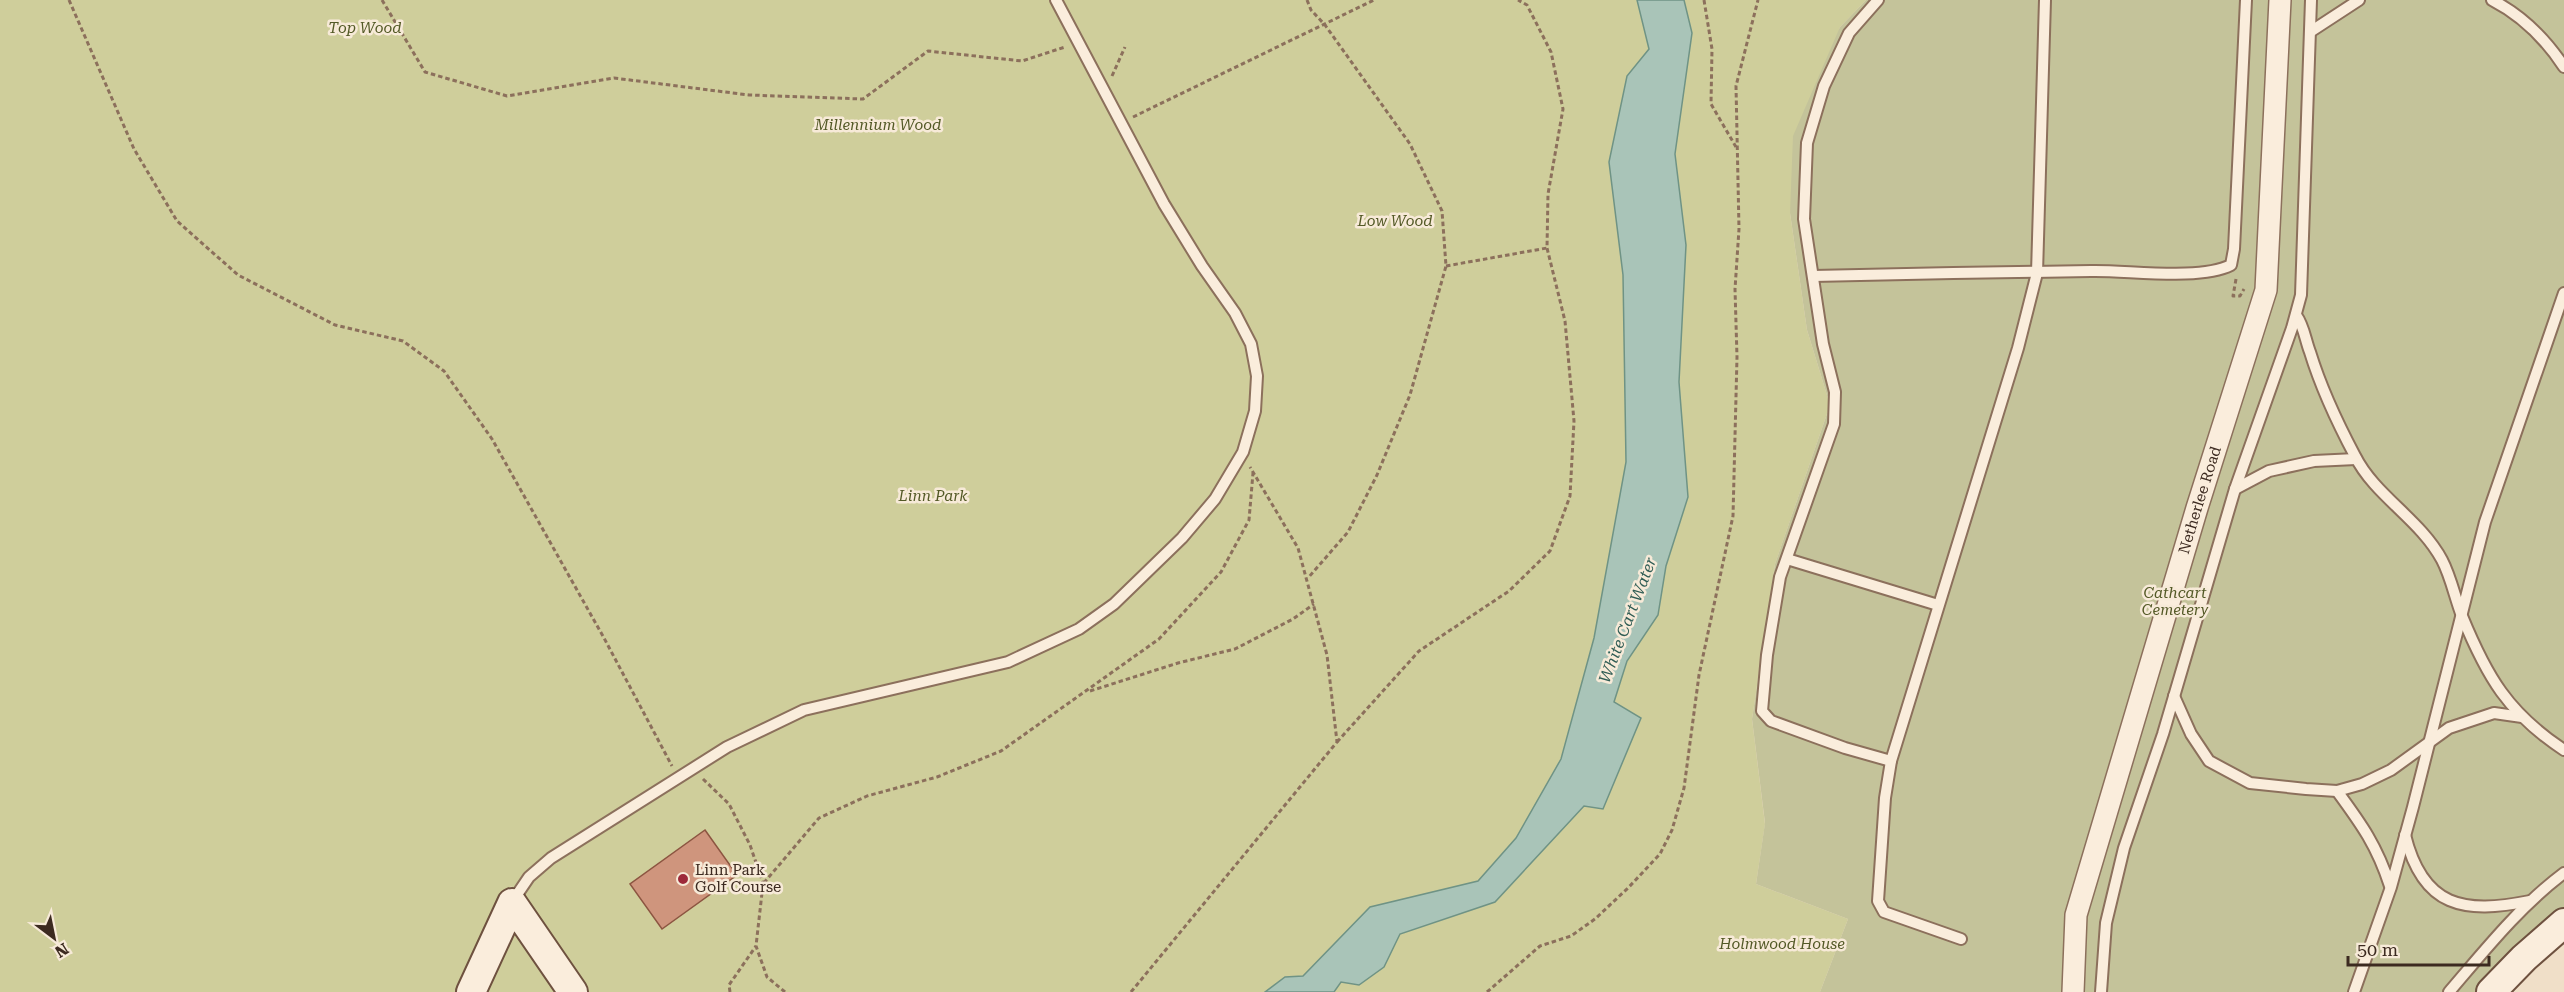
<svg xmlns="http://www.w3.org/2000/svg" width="2564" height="992" font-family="'Roboto Serif',serif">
<rect width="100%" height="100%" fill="#f0dfc8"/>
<!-- green -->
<g fill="#cfce9b">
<polygon points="0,0 1866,0 1840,27 1790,213 1807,330 1830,405 1775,564 1752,719 1765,824 1756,884 1848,919 1820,992 585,992 511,886 462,992 0,992"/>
<polygon points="513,920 563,992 476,992"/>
</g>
<!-- cemetery -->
<polygon fill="#c4c39a" points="1866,0 2564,0 2564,911 2478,992 1820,992 1848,919 1756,884 1765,823 1752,719 1775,564 1830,405 1807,330 1790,213 1793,136 1840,27"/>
<!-- water -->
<polygon fill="#a9c4b8" stroke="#6f9385" stroke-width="1.5" points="1637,0 1684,0 1692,33 1675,154 1686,245 1679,382 1688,497 1666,566 1658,615 1627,661 1614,702 1641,718 1603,809 1584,806 1495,902 1400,934 1384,967 1359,985 1341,982 1334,992 1265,992 1285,977 1303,976 1370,907 1478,881 1516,838 1561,759 1594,638 1626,462 1623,275 1609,162 1627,76 1649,49"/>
<!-- building -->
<polygon fill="#cf957d" stroke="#8c5541" stroke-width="1.5" points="705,830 737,875 662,929 630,884"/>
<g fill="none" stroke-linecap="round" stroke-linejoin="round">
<!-- lane casing -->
<g stroke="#8c705c" stroke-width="14">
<g id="lane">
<polyline points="1878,0 1849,33 1824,86 1807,143 1804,219 1823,344 1835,392 1834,424 1780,577 1767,655 1762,711 1771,721 1845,748 1891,761"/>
<path d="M2492,0c31,16 53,38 72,67"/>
<polyline points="2310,32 2359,0"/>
<path d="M1813,276c93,-2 185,-4 278,-5 37,-1 108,10 140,-6l3,-16 12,-249"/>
<path d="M2296,315c8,11 9,24 14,37 11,36 28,72 45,104 20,40 65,63 87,104 9,17 13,38 20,56 25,61 46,97 102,134"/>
<polyline points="2235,489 2269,471 2314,461 2356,459"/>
<polyline points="1787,559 1938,605"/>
<polyline points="2174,696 2191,734 2209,761 2250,783 2306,789 2337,791 2362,784 2391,770 2449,728 2494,713 2522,717"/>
<path d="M2337,791c25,34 40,55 53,95"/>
<path d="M2405,835c18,73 59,79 125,66"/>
<polyline points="512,902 529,877 551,858 727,747 804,710 1008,662 1079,629 1114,604 1182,538 1215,499 1243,452 1255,411 1257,376 1251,344 1235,313 1202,266 1164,204 1056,0"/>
<polyline points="1961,939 1884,912 1878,901 1885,798 1891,761 2018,348 2037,273 2045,0"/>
<polyline points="2101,992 2106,923 2124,848 2163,734 2235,489 2292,328 2301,295 2311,0"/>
<polyline points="2354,992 2391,887 2413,807 2485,522 2564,293"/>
<path d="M2449,992c36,-42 71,-86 115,-119"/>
</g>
</g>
<!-- street casing -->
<g stroke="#8c705c" stroke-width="24">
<g id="street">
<path id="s1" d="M2073,992l3,-77 121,-407 69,-218 14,-290"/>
</g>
</g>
<!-- secondary casing -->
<g stroke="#6e513f" stroke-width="32">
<g id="secondary">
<polyline points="471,992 512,903 573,992"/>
<polyline points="2491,992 2524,958 2564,923"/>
</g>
</g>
<!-- path -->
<g stroke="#8c705c" stroke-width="3" stroke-dasharray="4.5 3" stroke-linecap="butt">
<polyline points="69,0 134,149 177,221 238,275 335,325 403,341 444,371 492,439 604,638 672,766"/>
<polyline points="382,0 425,72 507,96 614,78 749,95 863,99 928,51 1022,61 1065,47"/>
<polyline points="1307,0 1311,10 1325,25 1410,144 1442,211 1446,266 1410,395 1377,475 1348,532 1308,578"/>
<polyline points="1704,0 1712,49 1711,104 1736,147"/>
<polyline points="1112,76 1125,47"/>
<polyline points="1133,117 1374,0"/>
<polyline points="1446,266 1547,248"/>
<polyline points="2236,279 2233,296 2240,296 2244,289"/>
<polyline points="1090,691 1178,663 1235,649 1293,619 1314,604"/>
<polyline points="1337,742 1419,651 1509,591 1550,551 1570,496 1574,421 1565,321 1547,248 1548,194 1563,109 1551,52 1527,5 1518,0"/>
<polyline points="703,779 729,804 750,845 763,883"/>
<polyline points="730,992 729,985 756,946"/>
<polyline points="785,992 767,977 756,946 763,884 819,818 867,796 937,777 1001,751 1159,639 1221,572 1249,520 1253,473"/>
<polyline points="1131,992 1337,742 1327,655 1298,548 1250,467"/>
<polyline points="1487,992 1540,946 1571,936 1595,919 1628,888 1660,854 1672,830 1684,788 1699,675 1733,516 1737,357 1735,289 1739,229 1736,86 1758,0"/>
</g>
<!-- lane -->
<use href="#lane" stroke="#faeddc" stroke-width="10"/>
<!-- street -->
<use href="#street" stroke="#faeddc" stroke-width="21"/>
<!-- secondary -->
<use href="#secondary" stroke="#faeddc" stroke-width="28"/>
</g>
<!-- markers -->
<circle fill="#9d2a3a" stroke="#f7ead8" stroke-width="2" cx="683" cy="879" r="6"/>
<g text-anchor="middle" stroke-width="5" stroke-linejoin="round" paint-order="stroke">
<!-- park labels -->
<g font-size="15" font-style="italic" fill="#535926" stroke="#f7ead8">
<text x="365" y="33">Top Wood</text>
<text x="878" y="130">Millennium Wood</text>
<text x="1395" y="226">Low Wood</text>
<text x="933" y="501">Linn Park</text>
<text x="2175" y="598">Cathcart<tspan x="2175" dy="17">Cemetery</tspan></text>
<text x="1782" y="949">Holmwood House</text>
</g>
<!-- street labels -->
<g font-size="15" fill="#3c2a20" stroke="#f7ead8">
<text dy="5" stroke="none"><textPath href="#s1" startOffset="510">Netherlee Road</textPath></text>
</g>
<!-- poi labels -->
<g font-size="15" fill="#3c2a20" stroke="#f7ead8" text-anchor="start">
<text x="695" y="875">Linn Park<tspan x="695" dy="17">Golf Course</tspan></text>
</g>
<!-- water labels -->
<g font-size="16" font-style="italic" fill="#2f5c54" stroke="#f7ead8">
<text transform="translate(1627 620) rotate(-69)" y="6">White Cart Water</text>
</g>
</g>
<!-- north arrow -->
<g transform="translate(54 938) rotate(148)" stroke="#f7ead8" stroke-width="4.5" paint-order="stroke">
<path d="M0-4.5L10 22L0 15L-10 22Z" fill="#3c2a20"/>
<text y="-9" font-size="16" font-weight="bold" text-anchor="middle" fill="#3c2a20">N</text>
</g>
<!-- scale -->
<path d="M2348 956v9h141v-9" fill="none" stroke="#3c2a20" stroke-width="3"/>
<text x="2357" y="956" font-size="18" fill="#3c2a20" stroke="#f7ead8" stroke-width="4.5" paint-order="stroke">50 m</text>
</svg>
